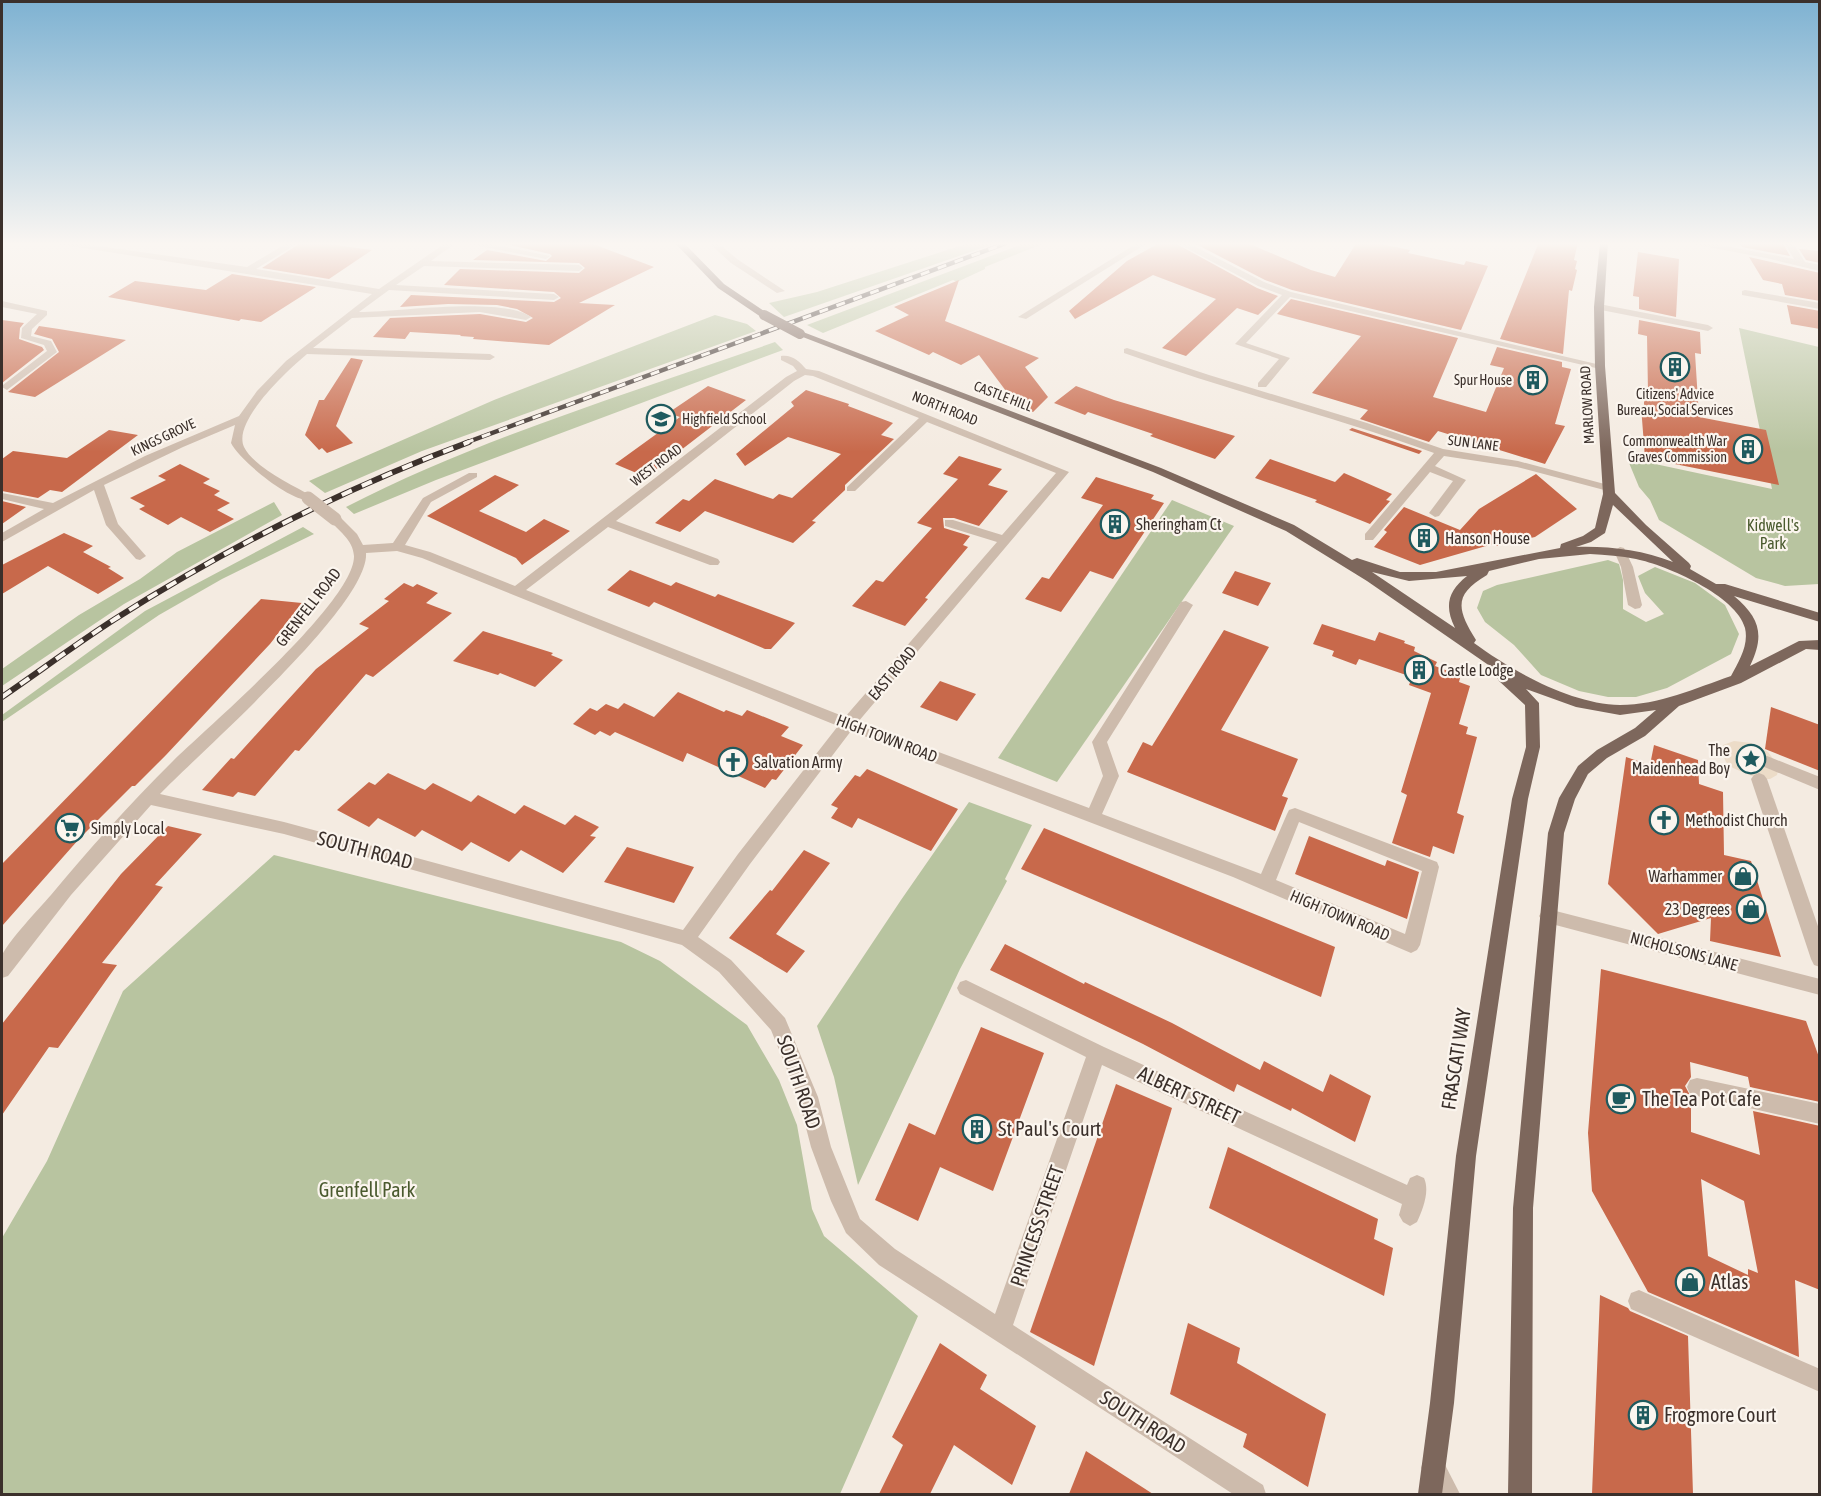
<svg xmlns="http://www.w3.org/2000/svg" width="1821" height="1496" font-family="'Asap Condensed',sans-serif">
<rect width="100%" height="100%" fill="#f4ebe1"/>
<!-- green -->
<g fill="#b8c4a0">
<polygon points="972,242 999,242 784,317 769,303 817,292"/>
<polygon points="1028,242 1047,242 985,267 985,269 957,282 953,280 823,333 807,325"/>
<polygon points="715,315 747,324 756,331 422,451 325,493 309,481 494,400"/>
<polygon points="1739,328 1819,347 1819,584 1785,586 1756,578 1659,520 1650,500 1639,487 1627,458 1772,489"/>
<path d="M775,342l8,8 -347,130 -82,34 -8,-7c136,-70 285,-114 429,-165z"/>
<polygon points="1172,500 1234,526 1057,782 998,758"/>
<polygon points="274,502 282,515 124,604 2,686 2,669 79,615 140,579 177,552"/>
<polygon points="303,527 314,534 222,579 159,615 2,722 2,715 145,611"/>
<polygon points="1608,560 1619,564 1623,580 1623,609 1646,622 1664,614 1645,593 1638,576 1655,567 1695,583 1725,605 1739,634 1731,654 1667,688 1636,697 1608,697 1579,691 1541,675 1514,645 1485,622 1477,608 1483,591 1497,585"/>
<polygon points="969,802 1032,825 1005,879 1007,881 960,969 858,1185 834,1077 817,1026 901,900"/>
<polygon points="274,855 621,942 660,961 747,1025 779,1080 797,1125 812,1209 824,1236 918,1316 840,1494 2,1494 2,1238 47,1161 123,991"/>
</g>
<!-- plaza -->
<polygon fill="#ecdcc8" points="1734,741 1751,743 1768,752 1779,767 1777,775 1770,779 1759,779 1733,768 1726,762 1721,750 1723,745"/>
<!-- building -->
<g fill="#c8694b" fill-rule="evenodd">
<polygon points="302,242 313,242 372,250 329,279 262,268"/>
<polygon points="497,242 593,244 654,267 579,303 615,305 549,345 473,339 474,337 460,336 461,335 410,332 405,339 373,337 390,318 480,314 526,322 533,318 517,309 497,305 448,304 400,307 411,295 554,302 561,298 554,292 444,285 460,269 579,273 585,268 579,263 473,260 487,250 546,261 552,256 550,254"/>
<polygon points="1161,242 1173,242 1257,288 1278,296 1258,315 1237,308 1186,356 1162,348 1216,299 1153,275 1075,319 1069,311 1127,261"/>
<polygon points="1192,242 1245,242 1311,270 1335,277 1357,242 1371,242 1410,250 1408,253 1464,265 1466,261 1488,266 1461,330 1292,290 1265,280"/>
<polygon points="1539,242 1578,242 1574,260 1577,261 1575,269 1577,270 1572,291 1569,290 1563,354 1500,339"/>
<polygon points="1739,242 1782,242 1790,256 1742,247"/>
<polygon points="1799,249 1820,251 1820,263 1806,260"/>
<polygon points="1638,252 1679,259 1676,317 1639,309 1639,297 1633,296"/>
<polygon points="1749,257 1820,273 1820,301 1785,295 1782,284 1763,280"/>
<polygon points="232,274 316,287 261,322 241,319 239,321 108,297 135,281 206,290"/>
<polygon points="959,280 945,321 1039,358 1025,367 1048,397 1033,412 1018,407 979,355 961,365 933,352 929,355 875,331 909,315 894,307"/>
<polygon points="1291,299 1458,338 1433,397 1486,412 1504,368 1490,365 1497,347 1562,362 1562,367 1571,369 1555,424 1565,426 1545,464 1438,431 1429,442 1360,419 1368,410 1312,393 1361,336 1277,314"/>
<polygon points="1787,305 1820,311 1820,329 1791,324"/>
<polygon points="2,320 24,323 20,328 19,339 42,347 44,350 2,383"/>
<polygon points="1639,320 1700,332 1701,354 1695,353 1699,417 1766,430 1779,485 1645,458 1641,406 1644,407 1644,391 1648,392 1647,336 1638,334"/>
<polygon points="39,326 59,329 126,340 35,397 8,392 59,352 52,339 34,334"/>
<polygon points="351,358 363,360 336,426 353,443 327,453 322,448 319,450 305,435 319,400 324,400"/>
<polygon points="708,386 746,400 646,477 615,464 680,417 668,413"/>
<polygon points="1076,386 1114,400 1235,436 1215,459 1150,436 1153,434 1088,412 1085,415 1054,403"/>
<polygon points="806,390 849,404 848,406 893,423 881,435 894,439 845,485 845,490 812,521 816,522 793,543 705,511 680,532 655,523 683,499 689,501 715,479 773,499 779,494 792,498 841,454 788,437 745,466 736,454 794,406 791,402"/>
<polygon points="1352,428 1395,442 1422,451 1419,454 1349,430"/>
<polygon points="109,430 138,435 62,492 50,490 38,498 2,491 2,459 13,451 67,458"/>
<polygon points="959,456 1002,469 988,485 1008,491 979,526 954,518 943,518 944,528 970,536 963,545 968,547 925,598 928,599 905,626 852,606 876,580 883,582 932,528 917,523 958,479 943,474"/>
<polygon points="1270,459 1335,482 1344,473 1392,494 1386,500 1390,501 1370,524 1315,502 1317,500 1255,478"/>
<polygon points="180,464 210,479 203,483 220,491 214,495 230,503 217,510 234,519 210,532 181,517 168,525 139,509 145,506 130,498 166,480 158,476"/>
<polygon points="1536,474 1577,509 1535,537 1497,546 1493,544 1420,565 1374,547 1387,532 1384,530 1404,507 1460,530 1479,509"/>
<polygon points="495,475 519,485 479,511 526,532 544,519 570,531 522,565 516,558 427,516"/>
<polygon points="1096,477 1154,495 1151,499 1164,503 1113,579 1090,571 1061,612 1025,599 1042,577 1049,579 1103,505 1081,498"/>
<polygon points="2,501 26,507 2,524"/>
<polygon points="64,533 93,546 83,552 111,567 108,568 124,578 98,594 48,566 2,594 2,565"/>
<polygon points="630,570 671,586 676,582 715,597 718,594 795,623 771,649 765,649 654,602 649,607 607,590"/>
<polygon points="1235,571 1271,583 1258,606 1222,593"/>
<polygon points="404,583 413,587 417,584 438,593 426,603 452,613 373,677 366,674 308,741 299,751 295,750 255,796 238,792 233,797 202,790 231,758 234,759 316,669 369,628 359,624 389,601 384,599"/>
<polygon points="261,599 302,603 270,644 166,755 135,786 132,786 79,839 2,926 2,864"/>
<polygon points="1322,624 1375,641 1379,632 1405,641 1404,643 1415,647 1414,651 1437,662 1435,666 1448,671 1447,674 1460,678 1459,682 1470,686 1459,724 1468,727 1466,734 1477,737 1457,813 1464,816 1454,854 1433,846 1430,857 1392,843 1407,795 1401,792 1431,693 1409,685 1412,677 1359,659 1356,665 1332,656 1334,651 1313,644"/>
<polygon points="1224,630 1269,647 1221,730 1298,759 1282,796 1288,798 1275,831 1127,772 1143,742 1152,746"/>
<polygon points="483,631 553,653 551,655 563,660 535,687 500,673 498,675 453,661"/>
<polygon points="940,681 976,694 957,721 920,707"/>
<polygon points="678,692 724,712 726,710 742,716 747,710 789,727 781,736 803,745 776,780 772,779 765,788 687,753 683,762 615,732 610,736 600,731 595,735 573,724 590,708 597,711 606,704 618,709 624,703 654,717"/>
<polygon points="1771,707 1820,725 1820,771 1765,749"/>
<polygon points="1654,745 1698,760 1699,784 1723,792 1724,855 1751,861 1781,957 1710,941 1711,918 1658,934 1608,884 1626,757 1650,765"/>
<polygon points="867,769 958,809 931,851 858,818 852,828 831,818 838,808 831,805 855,775 860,777"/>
<polygon points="388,773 425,790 433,783 471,802 478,795 515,814 524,805 565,825 575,815 599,827 590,836 596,837 563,873 521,850 509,862 471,842 462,851 422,830 415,837 378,818 369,827 337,810 369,782 375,785"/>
<polygon points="168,826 202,834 155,885 163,887 102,963 117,965 58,1048 49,1047 2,1115 2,1024 121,874"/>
<polygon points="1044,828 1335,947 1321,997 1021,869"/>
<polygon points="1309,836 1385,866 1387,860 1419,872 1407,919 1295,874"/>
<polygon points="627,847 694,867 674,903 604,882"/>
<polygon points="804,850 830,863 776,934 805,951 787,973 729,938 770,890 772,891"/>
<polygon points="1005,944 1084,984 1085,982 1172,1023 1260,1070 1264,1061 1323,1092 1330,1074 1371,1096 1355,1142 1292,1108 1291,1111 1237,1084 1234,1092 1143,1044 990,970"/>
<path d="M1601,969l205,52 14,39v42l-70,-15 -2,-10 -58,-15 1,15 -6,9 6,11v35l69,23 -7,-44 67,15v164l-25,-10 4,77 -151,-65 -56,-101 -4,-58zM1701,1179l43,22 14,72 -10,-4v6l-40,-19z"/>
<polygon points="981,1027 1044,1053 993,1191 940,1167 918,1221 875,1200 909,1123 935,1135"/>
<polygon points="1116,1084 1172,1108 1094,1366 1030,1332"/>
<polygon points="1228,1147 1378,1219 1374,1239 1393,1248 1384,1296 1209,1208"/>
<polygon points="1600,1295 1628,1308 1630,1311 1688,1336 1693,1494 1592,1494"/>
<polygon points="1188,1323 1240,1348 1237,1363 1326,1414 1308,1487 1243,1447 1247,1434 1170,1394"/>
<polygon points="940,1343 987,1375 980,1389 1036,1426 1012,1485 954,1445 930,1494 879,1494 903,1445 892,1437"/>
<polygon points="1086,1451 1111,1467 1153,1494 1069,1494"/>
</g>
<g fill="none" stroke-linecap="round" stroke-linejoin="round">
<!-- minor -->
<g fill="#cdbbac" fill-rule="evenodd">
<path d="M46,242h24l177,25 42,-25h11l-44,27 123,20 68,-47h10l-26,19 148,4 4,3 -4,3 -155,-5 -28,19 158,9 5,3 -5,3 -165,-10 -30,22c39,0 142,-16 172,5l-5,3 -46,-8 -128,6 -39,30 177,6 5,3 -5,3 -183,-6c-18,15 -75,67 -63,93 10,20 48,38 68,49v4c-19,4 -72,-39 -81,-57l4,-18 -52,22 -79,38 14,39 28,32 -6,4 -4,-1 -30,-34 -12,-35 -92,52v-9l42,-24 -42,-10v-6l51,10 92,-47 94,-40 18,-25 29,-30 86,-67z"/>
<polygon points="459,242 480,242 550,256 546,259"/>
<polygon points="708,242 717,242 737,259 785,291 777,293 731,263"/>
<polygon points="1139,242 1149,242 1026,319 1018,317"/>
<polygon points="1175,242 1186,242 1264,282 1291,292 1605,366 1600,369 1290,297 1246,343 1290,358 1266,387 1258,387 1258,383 1279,359 1235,344 1282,295 1258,286"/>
<polygon points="1682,242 1704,242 1794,259 1784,242 1792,242 1805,262 1820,265 1820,271 1766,258"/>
<polygon points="1745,290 1820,303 1820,309 1742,295 1742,291"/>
<polygon points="2,301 47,311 47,315 32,329 31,336 51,341 57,352 7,390 2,387 3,385 47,351 44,345 21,338 22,328 37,314 2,307"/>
<polygon points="1599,304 1708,325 1713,328 1708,331 1596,309 1594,307"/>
<path d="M1127,348l82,27 158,48 76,26 75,12 94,25 2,2 -6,3 -91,-24 -73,-11 -9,10 31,14 -27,36 -4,1 -6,-4 24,-32 -23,-9 -57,68h-8v-6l69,-81c-102,-37 -208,-63 -310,-100v-4z"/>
<path d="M781,356c11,-2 19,6 25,13l13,2 250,101 -211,250 231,86 14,-32 -11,-34 89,-140 5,-1 7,4 -86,137 12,34 -17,38 159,60 26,-60 2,-4 6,-2 142,54 2,5 -19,78 -3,5 -6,3 -178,-76 -382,-146 -101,133 -52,73 33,23 54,58 33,79 13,50 29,72 35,30 100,65 91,-257 -126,-63 -3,-6 3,-6 6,-2 138,67 303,138 3,-7 7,-3 7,3c6,13 -1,31 -7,44l-7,4 -7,-4 -4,-7 3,-11 -300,-139 -89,260 250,160 3,9h-33l-354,-229 -33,-32 -15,-32 -20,-54 -13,-50 -27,-67 -52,-58 -37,-27 -398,-111 -133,-29 -80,90 -63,81 -6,2c0,-7 -2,-17 0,-23 9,-17 35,-44 49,-60 38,-46 79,-91 122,-134 36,-35 182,-160 181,-205 -1,-17 -16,-25 -25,-37l2,-3h8l18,18 6,11 30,-2 30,-45 46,-25h8v4l-46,25 -26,43 25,7 85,34 271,-209 11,-6 -4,-5 -12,-6zM805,375l8,1 106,42 -72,69v4h8l72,-69 129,51 -54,62 -49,-15h-8v6l52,16 -152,175 -319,-127 82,-63 102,38h8l2,-3 -2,-3 -102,-38 178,-140zM397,551l25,7 416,168 -100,128 -55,76 -399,-108 -124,-28c40,-42 210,-189 206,-241zM1299,822l123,49 -17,63 -129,-54z"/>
<polygon points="1620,547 1624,548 1633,567 1642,605 1640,608 1635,609 1628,605 1621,567 1614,551"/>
<polygon points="1767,756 1820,777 1820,790 1762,766 1759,762 1762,758"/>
<polygon points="1759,773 1764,775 1767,779 1820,932 1820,967 1814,965 1811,959 1751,779 1754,775"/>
<polygon points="1548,909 1820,979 1820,995 1548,923 1542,921 1539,916 1542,911"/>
<polygon points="1697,1078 1820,1104 1820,1124 1697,1096 1690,1094 1687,1087 1690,1080"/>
<polygon points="1639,1290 1820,1369 1820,1392 1631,1309 1628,1301 1631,1293"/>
<polygon points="1433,1456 1442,1459 1460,1494 1435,1494 1421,1468 1424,1459"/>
</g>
<!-- major -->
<g fill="#7d675c" fill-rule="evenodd">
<polygon points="674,242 683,242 724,284 767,313 767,317 761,317 718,288"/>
<path d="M1600,242h8l-4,65 1,59 10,127 31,32 43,38 2,3 -1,3 26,15h9l95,29v9l-86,-26c26,22 31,39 16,70l49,-25 21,-1v10l-14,-1 -65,34 -62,23 -34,30 -38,22 -19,16 -13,25 -11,34 -31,375 -1,286h-24l5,-286 35,-375 11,-35 19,-32 19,-16 38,-22 21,-18 -36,5 -44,-8 -50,-18 13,14 1,44 -12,52 -52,357 -22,247 -12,91h-24l12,-91 26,-247 56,-357 14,-52 -1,-42 -26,-24 -2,-4 3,-4 -133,-92 -81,-50 -133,-59 -358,-138 8,-2 358,136 133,57 58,35 5,-2 43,14h36l124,-24 1,-4 22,-8 12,-8 8,-34 -8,-128 -1,-59zM1613,505l60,57c-31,-12 -64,-16 -97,-15l15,-5 14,-9zM1590,554c16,1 31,2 46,5 30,6 101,37 109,69 4,17 -6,33 -14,48 -35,12 -72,29 -111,29 -49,-1 -108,-34 -146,-62l2,-3c-19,-31 -23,-45 11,-65l2,-4 50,-12zM1372,572l37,9 58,-5c-19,15 -23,30 -12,52z"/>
</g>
<!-- rail-far1 casing -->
<g stroke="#3b302b" stroke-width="4.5">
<polyline id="rail-far1" points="465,443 1009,242"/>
</g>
<!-- rail casing -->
<g stroke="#3b302b" stroke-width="6">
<path id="rail" d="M2,697c38,-26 74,-53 113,-78 110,-70 230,-131 354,-177"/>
</g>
<!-- rail-far1 -->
<use href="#rail-far1" stroke="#fbf5ee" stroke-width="3" stroke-dasharray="9" stroke-linecap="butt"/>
<!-- rail -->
<use href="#rail" stroke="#fbf5ee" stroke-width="4" stroke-dasharray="11" stroke-linecap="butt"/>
<!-- minor-bridge -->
<polyline stroke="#cdbbac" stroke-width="13" points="308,498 335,519"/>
<!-- major-bridge -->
<polyline stroke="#7d675c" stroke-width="10" points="764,315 800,334"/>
</g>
<!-- sky -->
<linearGradient id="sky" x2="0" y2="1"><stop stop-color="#7eb2d2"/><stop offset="0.54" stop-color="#faf6f2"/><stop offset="1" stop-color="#faf6f2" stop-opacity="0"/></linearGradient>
<rect width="1821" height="452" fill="url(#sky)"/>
<!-- icons -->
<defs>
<g id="building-ring" transform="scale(1.5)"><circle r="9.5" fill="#fbf5ee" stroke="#1f5a5e" stroke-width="1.5"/><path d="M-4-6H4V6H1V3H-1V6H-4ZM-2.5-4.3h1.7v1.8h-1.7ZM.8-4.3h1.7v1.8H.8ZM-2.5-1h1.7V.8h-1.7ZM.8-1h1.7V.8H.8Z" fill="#1f5a5e"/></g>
<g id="school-ring" transform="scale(1.5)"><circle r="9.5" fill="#fbf5ee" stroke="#1f5a5e" stroke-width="1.5"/><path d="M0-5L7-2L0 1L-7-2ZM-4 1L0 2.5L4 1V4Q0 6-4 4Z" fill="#1f5a5e"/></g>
<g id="sight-ring" transform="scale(1.5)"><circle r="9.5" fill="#fbf5ee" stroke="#1f5a5e" stroke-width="1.5"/><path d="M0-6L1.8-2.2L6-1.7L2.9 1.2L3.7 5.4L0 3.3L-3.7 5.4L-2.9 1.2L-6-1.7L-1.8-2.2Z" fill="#1f5a5e"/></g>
<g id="church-ring" transform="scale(1.5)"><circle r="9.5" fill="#fbf5ee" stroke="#1f5a5e" stroke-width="1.5"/><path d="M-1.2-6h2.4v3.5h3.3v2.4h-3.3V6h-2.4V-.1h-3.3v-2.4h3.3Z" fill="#1f5a5e"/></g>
<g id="supermarket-ring" transform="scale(1.5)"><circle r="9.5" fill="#fbf5ee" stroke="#1f5a5e" stroke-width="1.5"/><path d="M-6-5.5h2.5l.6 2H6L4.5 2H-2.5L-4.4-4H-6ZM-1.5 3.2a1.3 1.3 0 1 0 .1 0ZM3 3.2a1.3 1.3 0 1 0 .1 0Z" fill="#1f5a5e"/></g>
<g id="shop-ring" transform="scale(1.5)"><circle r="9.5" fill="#fbf5ee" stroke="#1f5a5e" stroke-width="1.5"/><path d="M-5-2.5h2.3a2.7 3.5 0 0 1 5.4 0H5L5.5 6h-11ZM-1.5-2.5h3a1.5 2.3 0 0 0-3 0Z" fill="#1f5a5e"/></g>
<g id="cafe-ring" transform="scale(1.5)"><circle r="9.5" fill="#fbf5ee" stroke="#1f5a5e" stroke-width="1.5"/><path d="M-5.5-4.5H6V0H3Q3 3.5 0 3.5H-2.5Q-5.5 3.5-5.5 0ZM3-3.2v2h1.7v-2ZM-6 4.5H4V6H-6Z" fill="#1f5a5e"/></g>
</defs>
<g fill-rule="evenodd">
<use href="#building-ring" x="1675" y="367"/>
<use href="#building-ring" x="1533" y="380"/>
<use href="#school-ring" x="661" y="419"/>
<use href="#building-ring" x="1748" y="449"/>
<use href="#building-ring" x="1115" y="524"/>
<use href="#building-ring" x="1424" y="538"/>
<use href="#building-ring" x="1419" y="670"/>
<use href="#sight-ring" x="1751" y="759"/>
<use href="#church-ring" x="733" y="762"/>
<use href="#church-ring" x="1664" y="820"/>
<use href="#supermarket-ring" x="70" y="828"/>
<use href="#shop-ring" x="1743" y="876"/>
<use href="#shop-ring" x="1751" y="909"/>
<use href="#cafe-ring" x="1621" y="1099"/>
<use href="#building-ring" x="977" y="1129"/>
<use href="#shop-ring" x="1690" y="1282"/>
<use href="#building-ring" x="1643" y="1415"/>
</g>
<g text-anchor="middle" stroke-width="4.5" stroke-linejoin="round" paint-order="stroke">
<!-- far-poi labels -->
<g font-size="14" fill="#3b302b" stroke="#fbf5ee" text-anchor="end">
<text x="1512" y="385">Spur House</text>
<text x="1675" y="399" text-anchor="middle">Citizens' Advice<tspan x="1675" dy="16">Bureau, Social Services</tspan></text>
<text x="682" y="424" text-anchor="start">Highfield School</text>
<text x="1727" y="446">Commonwealth War<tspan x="1727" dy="16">Graves Commission</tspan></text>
</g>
<!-- far-street labels -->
<g font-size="14" fill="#3b302b" stroke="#fbf5ee">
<text transform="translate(1003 396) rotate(21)" y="5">CASTLE HILL</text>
<text transform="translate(1587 405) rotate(-93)" y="5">MARLOW ROAD</text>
<text transform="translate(945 408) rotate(22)" y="5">NORTH ROAD</text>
<text transform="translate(163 437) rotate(-25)" y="5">KINGS GROVE</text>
<text transform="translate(1473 443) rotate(7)" y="5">SUN LANE</text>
<text transform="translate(656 465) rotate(-37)" y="5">WEST ROAD</text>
</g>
<!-- poi labels -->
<g font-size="16" fill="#3b302b" stroke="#fbf5ee" text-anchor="start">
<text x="1136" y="530">Sheringham Ct</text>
<text x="1445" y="544">Hanson House</text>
<text x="1440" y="676">Castle Lodge</text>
<text x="1730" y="756" text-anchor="end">The<tspan x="1730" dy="18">Maidenhead Boy</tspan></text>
<text x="754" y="768">Salvation Army</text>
<text x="1685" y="826">Methodist Church</text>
<text x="91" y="834">Simply Local</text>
<text x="1722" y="882" text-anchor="end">Warhammer</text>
<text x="1730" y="915" text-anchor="end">23 Degrees</text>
</g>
<!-- park labels -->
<g font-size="16" fill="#4a5a2e" stroke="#fbf5ee">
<text x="1773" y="531">Kidwell's<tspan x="1773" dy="18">Park</tspan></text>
</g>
<!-- street labels -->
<g font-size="16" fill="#3b302b" stroke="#fbf5ee">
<text transform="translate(308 607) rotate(-52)" y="6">GRENFELL ROAD</text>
<text transform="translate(892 673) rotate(-50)" y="6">EAST ROAD</text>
<text transform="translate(887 738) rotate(21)" y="6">HIGH TOWN ROAD</text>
<text transform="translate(1340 915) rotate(23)" y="6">HIGH TOWN ROAD</text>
<text transform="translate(1684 951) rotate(15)" y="6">NICHOLSONS LANE</text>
</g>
<!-- near-street labels -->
<g font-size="20" fill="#3b302b" stroke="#fbf5ee">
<text transform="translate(365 850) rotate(15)" y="7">SOUTH ROAD</text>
<text transform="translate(1456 1059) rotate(-81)" y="7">FRASCATI WAY</text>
<text transform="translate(799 1082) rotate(71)" y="7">SOUTH ROAD</text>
<text transform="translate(1189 1095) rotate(25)" y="7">ALBERT STREET</text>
<text transform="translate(1037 1226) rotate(-71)" y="7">PRINCESS STREET</text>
<text transform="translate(1143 1422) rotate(33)" y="7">SOUTH ROAD</text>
</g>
<!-- near-poi labels -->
<g font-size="20" fill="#3b302b" stroke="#fbf5ee" text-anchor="start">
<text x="1642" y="1106">The Tea Pot Cafe</text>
<text x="998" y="1136">St Paul's Court</text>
<text x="1711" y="1289">Atlas</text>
<text x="1664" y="1422">Frogmore Court</text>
</g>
<!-- near-park labels -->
<g font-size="20" fill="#4a5a2e" stroke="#fbf5ee">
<text x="367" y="1197">Grenfell Park</text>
</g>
</g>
<!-- border -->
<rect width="1821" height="1496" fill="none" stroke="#3b302b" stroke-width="6"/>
</svg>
